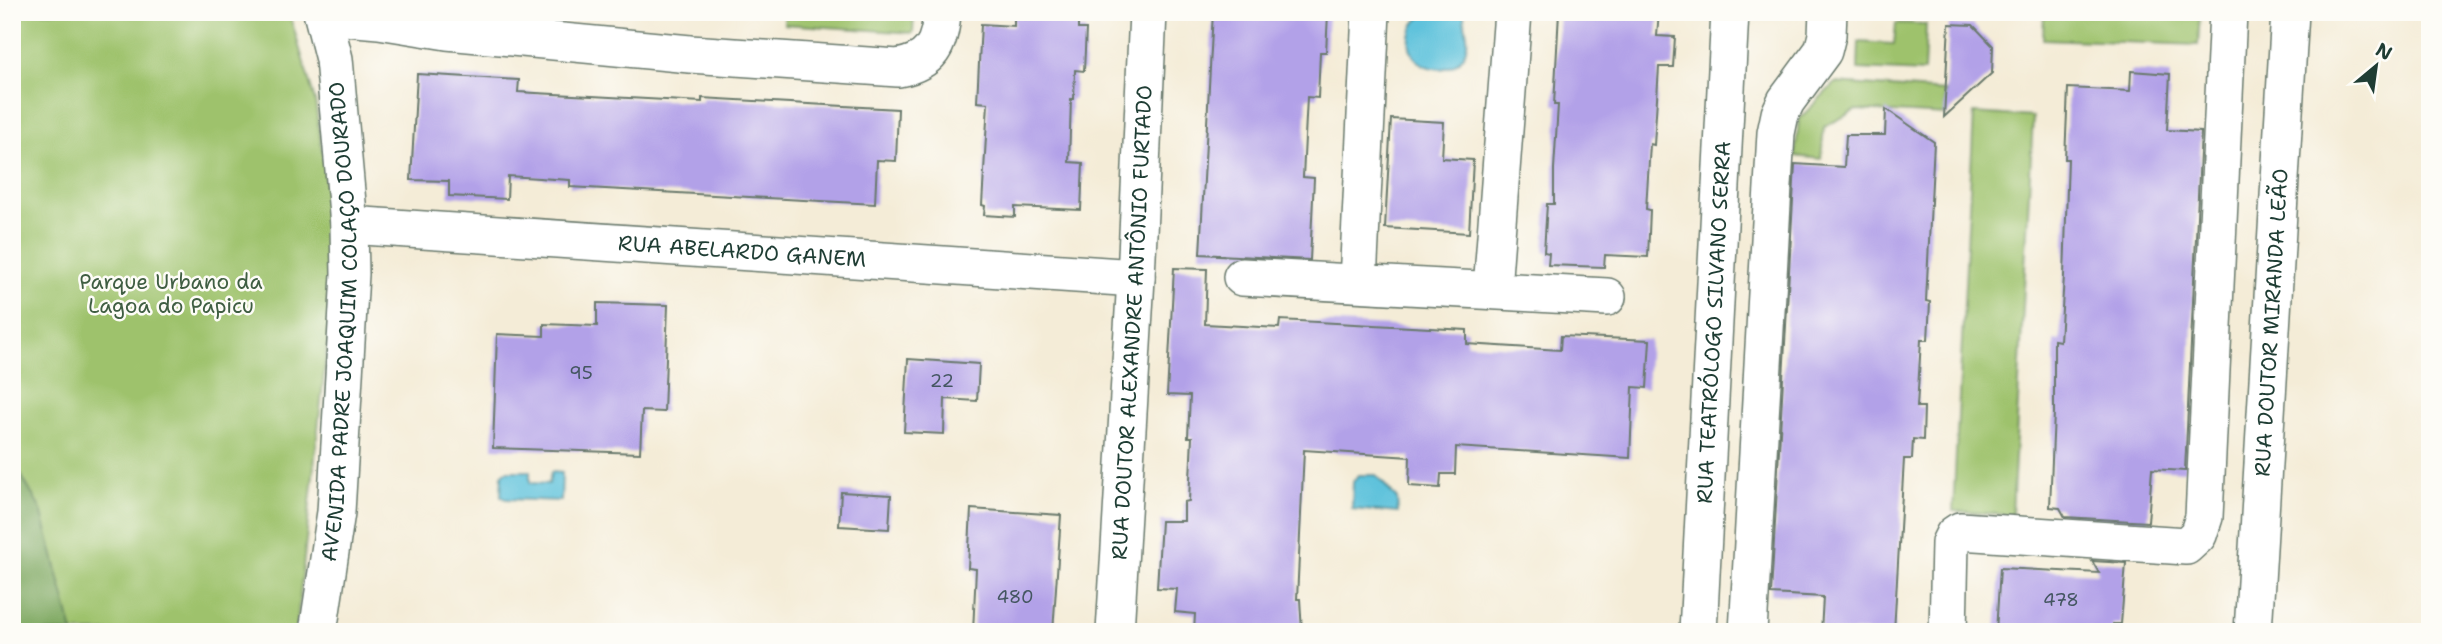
<svg xmlns="http://www.w3.org/2000/svg" width="2442" height="644" font-family="'Shantell Sans',sans-serif">
<rect width="100%" height="100%" fill="#fdfcf7"/>
<filter id="ink" filterUnits="userSpaceOnUse"><feTurbulence type="fractalNoise" baseFrequency=".0143" numOctaves="2"/><feDisplacementMap in="SourceGraphic" scale="14" xChannelSelector="R" yChannelSelector="G"/><feConvolveMatrix kernelMatrix="1 2 1 2 8 2 1 2 1" color-interpolation-filters="sRGB"/></filter>
<filter id="wash" filterUnits="userSpaceOnUse"><feTurbulence type="fractalNoise" baseFrequency=".00686" numOctaves="4" result="noise"/><feDisplacementMap in="SourceGraphic" scale="28" xChannelSelector="R" yChannelSelector="G"/><feGaussianBlur stdDeviation="1.57" result="paint"/><feColorMatrix in="noise" values="0 0 0 0 0 0 0 0 0 0 0 0 0 0 0 0 0 1.4 0 .05"/><feComposite in="paint" operator="in"/></filter>
<g filter="url(#wash)">
<rect width="100%" height="100%" fill="#f4ecd7"/>
<!-- green -->
<g fill="#9ec26c" stroke="#5e8050" stroke-width="2">
<polygon points="12,12 289,12 315,101 324,164 331,309 296,632 12,632"/>
<polygon points="785,12 914,12 913,33 784,24"/>
<polygon points="2044,12 2200,12 2198,45 2043,39"/>
<polygon points="1896,23 1926,24 1924,72 1858,69 1859,42 1894,44"/>
<polygon points="1835,83 1945,91 1946,115 1856,110 1824,127 1821,159 1795,156 1799,119"/>
<polygon points="1974,113 2033,117 2012,515 1953,511"/>
</g>
<!-- forest -->
<polygon fill="#7ea860" stroke="#4e724a" stroke-width="2" points="12,459 41,510 73,632 12,632"/>
<!-- water -->
<g fill="#5ec2dc" stroke="#3e8088" stroke-width="2">
<path d="M1431,12h33c-1,12 5,22 3,32 -6,41 -71,27 -55,-15 3,-9 10,-14 19,-17z"/>
<polygon points="506,471 530,471 530,483 549,484 551,472 562,473 561,501 506,499 501,496 502,475"/>
<polygon points="1358,475 1376,475 1397,499 1398,513 1352,509 1353,482"/>
</g>
<g id="blocks">
<!-- building -->
<g fill="#b2a1e8">
<polygon points="1014,12 1078,12 1078,29 1086,29 1084,71 1075,70 1074,99 1071,99 1069,162 1083,163 1081,210 1015,207 1015,217 984,215 985,206 982,205 988,103 977,102 981,24 1014,26"/>
<polygon points="1213,12 1328,14 1326,52 1320,52 1318,98 1307,97 1303,177 1314,178 1310,260 1200,254"/>
<polygon points="1559,12 1659,12 1657,36 1675,37 1673,67 1659,67 1654,145 1650,144 1646,209 1650,210 1648,257 1605,255 1604,267 1548,265 1549,253 1544,252 1547,204 1554,204 1554,169 1558,105 1554,105"/>
<polygon points="1949,24 1973,25 1993,46 1992,73 1944,117"/>
<polygon points="2131,71 2170,74 2167,130 2201,132 2185,471 2152,469 2148,522 2065,517 2060,508 2050,507 2054,413 2054,340 2060,341 2064,276 2068,159 2065,159 2068,88 2130,91"/>
<polygon points="417,74 519,80 518,92 702,102 702,98 898,109 896,161 877,160 875,204 570,187 570,180 508,176 507,199 449,196 449,181 411,180"/>
<polygon points="1886,109 1934,142 1926,301 1930,302 1928,340 1921,340 1917,407 1924,407 1923,440 1913,439 1912,459 1904,459 1894,632 1821,632 1823,597 1771,594 1795,164 1844,167 1846,135 1885,135"/>
<polygon points="1391,119 1444,122 1442,158 1473,160 1469,233 1385,228"/>
<polygon points="1174,268 1207,269 1205,324 1279,328 1280,320 1467,330 1467,344 1560,350 1561,336 1650,340 1647,388 1633,387 1630,458 1456,447 1455,474 1441,474 1440,488 1409,486 1410,457 1304,450 1297,599 1300,599 1302,632 1194,632 1195,614 1175,612 1177,589 1157,588 1161,521 1184,521 1184,502 1189,501 1192,437 1188,437 1190,396 1167,395"/>
<polygon points="597,303 668,305 664,412 642,411 640,453 493,448 497,334 544,336 544,324 597,326"/>
<polygon points="908,359 979,364 977,401 945,399 944,434 904,432"/>
<polygon points="841,492 891,495 889,529 839,526"/>
<polygon points="971,509 1061,515 1053,632 973,632 976,569 968,568"/>
<polygon points="2092,561 2126,563 2121,624 2113,624 2112,632 1996,632 2000,568 2099,573"/>
</g>
</g>
</g>
<g filter="url(#ink)">
<use href="#blocks" fill-opacity="0" stroke="#6a7a6d" stroke-width="2"/>
<g fill="none" stroke-linecap="round" stroke-linejoin="round">
<!-- street casing -->
<g stroke="#6a7a6d" stroke-width="40">
<g id="street">
<path d="M323,15l56,5 68,11 243,23 208,14c33,-6 42,-23 44,-56"/>
<path id="s1" d="M349,225l787,53"/>
<polyline points="1242,277 1607,297"/>
<polyline points="1358,282 1371,12"/>
<polyline points="1492,289 1513,12"/>
<path id="s2" d="M318,632l18,-120 14,-238 -1,-49 -15,-166 -12,-47"/>
<path id="s3" d="M1115,632l21,-354 12,-266"/>
<path id="s4" d="M1698,632l32,-620"/>
<polyline points="1748,632 1776,133 1780,114 1786,101 1823,51 1827,35 1828,12"/>
<polyline points="1948,632 1950,543 1954,535 1960,531 2186,546 2198,535 2204,517 2228,12"/>
<path id="s5" d="M2253,632l37,-620"/>
</g>
</g>
<!-- street -->
<use href="#street" stroke="#fff" stroke-width="37"/>
</g>
</g>
<g text-anchor="middle" stroke-width="5" stroke-linejoin="round" paint-order="stroke">
<!-- number labels -->
<g font-size="18" fill="#445661">
<text x="581" y="379">95</text>
<text x="942" y="387">22</text>
<text x="1015" y="603">480</text>
<text x="2061" y="606">478</text>
</g>
<!-- street labels -->
<g font-size="21" fill="#1f3d34" stroke="#fdfcf7">
<text dy="7" stroke="none"><textPath href="#s1" startOffset="394">RUA ABELARDO GANEM</textPath></text>
<text dy="7" stroke="none"><textPath href="#s2" startOffset="312">AVENIDA PADRE JOAQUIM COLAÇO DOURADO</textPath></text>
<text dy="7" stroke="none"><textPath href="#s3" startOffset="310">RUA DOUTOR ALEXANDRE ANTÔNIO FURTADO</textPath></text>
<text dy="7" stroke="none"><textPath href="#s4" startOffset="310">RUA TEATRÓLOGO SILVANO SERRA</textPath></text>
<text dy="7" stroke="none"><textPath href="#s5" startOffset="310">RUA DOUTOR MIRANDA LEÃO</textPath></text>
</g>
<!-- park labels -->
<g font-size="21" fill="#3f5e42" stroke="#fdfcf7">
<text x="171" y="289">Parque Urbano da<tspan x="171" dy="24">Lagoa do Papicu</tspan></text>
</g>
</g>
<!-- margin -->
<rect width="2442" height="644" fill="none" stroke="#fdfcf7" stroke-width="42"/>
<!-- north arrow -->
<g transform="translate(2376 66) rotate(29)" stroke="#fdfcf7" stroke-width="5" paint-order="stroke">
<path d="M0-5L12 26L0 18L-12 26Z" fill="#1f3d34"/>
<text y="-10" font-size="19" font-weight="bold" text-anchor="middle" fill="#1f3d34">N</text>
</g>
</svg>
